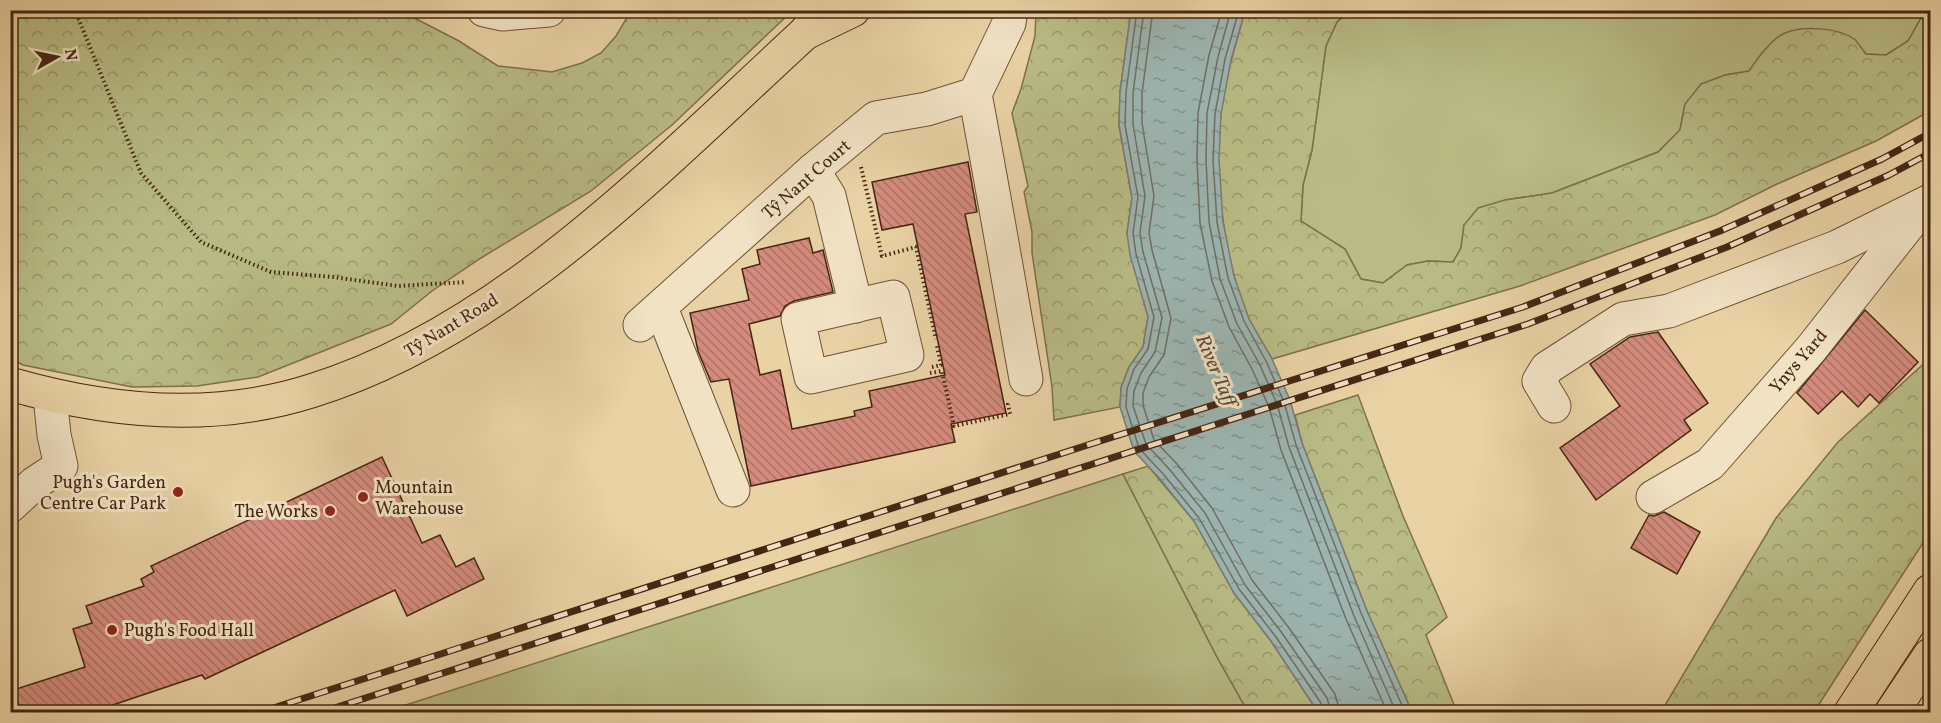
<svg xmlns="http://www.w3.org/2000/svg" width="1941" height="723" font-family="Vollkorn,serif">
<defs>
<pattern id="forest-crowns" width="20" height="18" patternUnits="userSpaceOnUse" patternTransform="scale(1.5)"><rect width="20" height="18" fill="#b8bb85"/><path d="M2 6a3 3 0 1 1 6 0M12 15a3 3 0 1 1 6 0" fill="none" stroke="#97986c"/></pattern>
<pattern id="water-ripples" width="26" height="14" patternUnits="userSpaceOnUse" patternTransform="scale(1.5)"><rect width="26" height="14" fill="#9cb5b1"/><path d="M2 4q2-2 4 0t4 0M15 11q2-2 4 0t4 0" fill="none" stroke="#81938f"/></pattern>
<pattern id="building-back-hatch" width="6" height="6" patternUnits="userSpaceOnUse" patternTransform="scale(1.5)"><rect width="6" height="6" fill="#d48b7d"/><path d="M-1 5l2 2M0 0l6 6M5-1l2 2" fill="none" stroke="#ae7165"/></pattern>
</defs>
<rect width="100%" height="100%" fill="#e9d2a4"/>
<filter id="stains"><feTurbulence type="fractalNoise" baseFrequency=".00333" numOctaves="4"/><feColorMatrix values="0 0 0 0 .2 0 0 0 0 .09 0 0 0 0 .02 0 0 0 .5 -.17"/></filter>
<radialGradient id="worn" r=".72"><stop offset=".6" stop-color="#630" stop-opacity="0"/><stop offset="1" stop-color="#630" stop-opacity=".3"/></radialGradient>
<!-- grass -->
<g fill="#b8bb85" stroke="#7f704c" stroke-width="1.5">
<polygon points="1350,11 1930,11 1930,14 1921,18 1908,41 1886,55 1866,54 1855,40 1762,53 1749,71 1725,75 1685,104 1680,130 1658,152 1552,193 1505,200 1464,225 1461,248 1453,262 1428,261 1407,265 1383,283 1361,279 1345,249 1301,222 1303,185 1312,150 1326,46 1337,22"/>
<polygon points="1123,474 1217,657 1248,712 384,712"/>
</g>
<!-- forest -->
<g fill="url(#forest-crowns)" stroke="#7f704c" stroke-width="1.5">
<polygon points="10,11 401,11 459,41 498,66 552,72 582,63 601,53 616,36 631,11 792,11 672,125 591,191 481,258 432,291 391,324 258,377 197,386 132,387 23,365 11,359"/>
<polygon points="1036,11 1131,11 1120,92 1119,125 1132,198 1127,233 1148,317 1143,347 1129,367 1121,388 1120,407 1054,420 1052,387 1032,253 1032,232 1024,192 1028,186 1012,113 1021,89 1035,36"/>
<path d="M1245,11h105l-13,11 -11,24 -14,104 -9,35 -2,36 44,28 16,30 22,4 24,-18 21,-4 25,1 8,-14 3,-23 14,-17 27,-8 47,-7 106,-41 22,-22 5,-26 16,-20 24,-9 24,-4c8,-12 23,-33 36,-38 18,-8 54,-5 69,6 5,4 8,11 12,15l20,1 22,-14 13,-23 9,-4v97l-54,30 -99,43 -62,31 -195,71 -248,73c-8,-14 -16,-27 -23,-40 -25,-56 -36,-146 -28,-206 4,-35 15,-69 24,-102z"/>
<polygon points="1930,358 1930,532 1814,712 1661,712 1776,518 1838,442"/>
<polygon points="1358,395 1403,516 1447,617 1426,635 1457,712 1412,712 1367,611 1302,443 1295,415"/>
<polygon points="1148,466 1194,521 1234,593 1271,641 1318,712 1248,712 1217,657 1123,474"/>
</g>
<!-- water -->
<polygon fill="url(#water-ripples)" stroke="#7a7c72" stroke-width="1.5" points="1131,11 1245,11 1231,60 1221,114 1219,159 1223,222 1234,276 1249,319 1272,359 1290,400 1302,443 1367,611 1412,712 1318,712 1271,641 1234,593 1194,521 1160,479 1134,451 1120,407 1121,388 1129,367 1143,347 1148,317 1130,255 1127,233 1132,198 1119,125 1120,92"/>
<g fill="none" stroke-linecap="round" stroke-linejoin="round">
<!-- shore -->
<g stroke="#716e62" stroke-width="1.5">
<polyline points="1137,10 1126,92 1125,125 1138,197 1133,233 1136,254 1154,317 1148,349 1134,369 1127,389 1126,407 1139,448 1164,475 1199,518 1239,589 1276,637 1321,703 1323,712"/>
<polyline points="1144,10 1133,93 1133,124 1145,196 1140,233 1143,252 1162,318 1155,352 1141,373 1134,391 1133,406 1146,444 1170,470 1205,513 1245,585 1282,633 1327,698 1331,712"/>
<polyline points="1153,10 1142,93 1142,123 1154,196 1149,233 1152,250 1171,318 1164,355 1149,377 1143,393 1143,405 1154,440 1177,464 1212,508 1252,580 1289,628 1335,694 1340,712"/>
<polyline points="1222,10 1209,55 1198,113 1197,160 1200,223 1212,281 1229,327 1252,369 1269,407 1281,450 1346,619 1387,712"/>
<polyline points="1231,10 1218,57 1207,113 1206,160 1209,222 1220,279 1237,324 1260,365 1277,404 1289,447 1354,616 1396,712"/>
<polyline points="1239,10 1225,59 1215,114 1213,160 1217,222 1228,278 1244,321 1266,361 1284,402 1296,445 1361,613 1405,712"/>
</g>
</g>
<!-- building -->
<g fill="url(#building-back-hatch)" stroke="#462613" stroke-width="1.5">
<polygon points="968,162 977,212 965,214 1006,413 951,424 955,442 751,486 729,379 711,382 698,351 690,313 749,300 742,269 760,264 757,250 809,238 813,253 823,250 833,292 794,301 785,306 780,316 749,324 760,375 780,370 792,429 855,416 854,411 872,407 869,391 945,375 913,224 882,230 872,182"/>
<polygon points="1865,310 1918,362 1879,403 1870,394 1858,407 1842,391 1818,414 1797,393"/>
<polygon points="1658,332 1708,403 1684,420 1691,430 1596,500 1560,448 1620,406 1590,364 1630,337"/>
<polygon points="382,457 422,543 440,535 456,567 474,558 484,579 407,616 395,590 205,679 202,675 92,712 10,712 10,691 85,667 73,629 92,623 86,606 144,586 141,579 154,572 151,566"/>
<polygon points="1664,512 1700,532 1677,574 1631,548 1649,515 1654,516"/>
</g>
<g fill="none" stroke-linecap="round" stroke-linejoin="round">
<!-- minor casing -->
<g stroke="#6f5137" stroke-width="35">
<g id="minor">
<polyline points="484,10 502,14 549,10"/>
<path d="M975,94c18,95 34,190 51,285"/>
<polyline points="813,170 829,196 856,306"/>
<polygon points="893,297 907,355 811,377 798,319"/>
<polyline points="661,308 733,490"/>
<polyline points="640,325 813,170 876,118 927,109 975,94 1009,23 1011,10"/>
<polyline points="1554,406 1539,381 1547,368 1623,319 1669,311 1837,247 1930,201"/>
<polyline points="1653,497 1710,464 1811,349 1918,213"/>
<polyline points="10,506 35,483 61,466 54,435 50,396"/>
</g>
</g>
<!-- major casing -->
<g stroke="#462613" stroke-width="35">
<g id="major">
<polyline points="805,33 853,10"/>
<path d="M10,384c97,28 203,38 301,7 192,-59 349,-225 494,-358l17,-23"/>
</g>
</g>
<!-- highway casing -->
<g stroke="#462613" stroke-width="35">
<g id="highway">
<polyline points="1851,712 1930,591"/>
<polyline points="1892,712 1930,655"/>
</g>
</g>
<!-- path -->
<g stroke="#462613" stroke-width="4" stroke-dasharray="1.5 3" stroke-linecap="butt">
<polyline points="75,10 141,173 201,242 271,272 333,277 398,286 466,282"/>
<polyline points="861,167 882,256 916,247 936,339"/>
<polyline points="932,367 941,365 937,346"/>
<polyline points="930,373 942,371 954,426 1010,414 1008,404 1009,402"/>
</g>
<!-- minor -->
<use href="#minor" stroke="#f1e2c4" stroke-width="33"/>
<!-- major -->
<use href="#major" stroke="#e9d2a4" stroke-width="33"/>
<!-- highway -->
<use href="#highway" stroke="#e9d2a4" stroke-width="33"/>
<!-- rail casing -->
<g stroke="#462613" stroke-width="7">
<g id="rail">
<polyline points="261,712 1097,442 1523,307 1720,231 1882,159 1930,133"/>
<polyline points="322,712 1528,324 1727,247 1889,175 1930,153"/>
</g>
</g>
<!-- rail -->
<use href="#rail" stroke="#f1e2c4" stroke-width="4.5" stroke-dasharray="14" stroke-linecap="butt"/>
</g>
<!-- markers -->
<g fill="#8f2418" stroke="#f1e2c4" stroke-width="2">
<circle cx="178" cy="492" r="6"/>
<circle cx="363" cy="497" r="6"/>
<circle cx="330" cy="511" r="6"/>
<circle cx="112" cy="630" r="6"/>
</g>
<g text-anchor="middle" stroke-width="6" stroke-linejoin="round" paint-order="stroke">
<!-- street labels -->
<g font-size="18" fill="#462613" stroke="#f1e2c4">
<text transform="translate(806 179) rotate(-41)" y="6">Tŷ Nant Court</text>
<text transform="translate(451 325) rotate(-31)" y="6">Tŷ Nant Road</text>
<text transform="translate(1798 361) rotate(-49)" y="6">Ynys Yard</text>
</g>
<!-- poi labels -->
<g font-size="18" fill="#462613" stroke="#f1e2c4" text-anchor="end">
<text x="166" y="488">Pugh's Garden<tspan x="166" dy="21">Centre Car Park</tspan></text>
<text x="375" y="493" text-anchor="start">Mountain<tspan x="375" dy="21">Warehouse</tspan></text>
<text x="318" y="517">The Works</text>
<text x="124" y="636" text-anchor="start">Pugh's Food Hall</text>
</g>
<!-- water labels -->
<g font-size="20" font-style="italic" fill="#5c4a3a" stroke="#f1e2c4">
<text transform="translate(1217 370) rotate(67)" y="7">River Taff</text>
</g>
</g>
<!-- margin -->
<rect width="1941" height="723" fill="none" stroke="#e9d2a4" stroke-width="36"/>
<rect x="12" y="12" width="1917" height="699" fill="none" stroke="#462613" stroke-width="3"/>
<rect x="18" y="18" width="1905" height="687" fill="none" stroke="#462613" stroke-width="1.5"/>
<!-- north arrow -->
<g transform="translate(57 57) rotate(81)" stroke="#f1e2c4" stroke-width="4.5" paint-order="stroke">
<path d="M0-4.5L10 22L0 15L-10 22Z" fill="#462613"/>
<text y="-9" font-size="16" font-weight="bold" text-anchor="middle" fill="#462613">N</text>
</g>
<rect width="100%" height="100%" filter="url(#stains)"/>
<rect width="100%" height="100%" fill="url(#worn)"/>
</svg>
